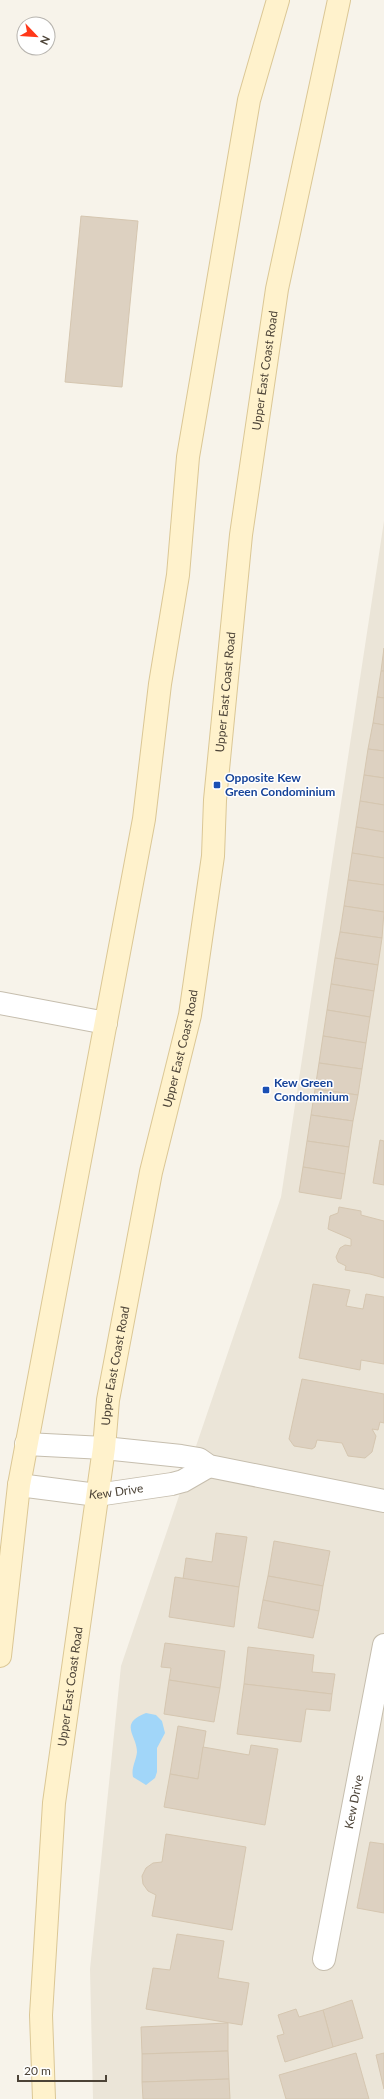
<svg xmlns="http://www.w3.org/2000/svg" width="384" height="2099" font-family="Lato,sans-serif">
<rect width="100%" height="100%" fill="#f7f3ea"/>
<!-- residential -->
<polygon fill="#ebe5d8" points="384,521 384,2099 93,2099 90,1969 121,1666 281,1197"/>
<!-- water -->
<path fill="#a1d6f9" d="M146,1713l10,2 6,6 3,12 -8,15v24l-2,6 -9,7 -13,-8c-2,-9 3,-16 4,-25 0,-17 -19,-28 9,-39z"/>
<!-- building -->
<g fill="#ddd1c1" stroke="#d5c6b0">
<polygon points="81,216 138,221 122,387 65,382"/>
<polygon points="384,648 384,671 381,671"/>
<polygon points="381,671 384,671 384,698 377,697"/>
<polygon points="377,697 384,698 384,725 373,723"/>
<polygon points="373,723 384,725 384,751 368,749"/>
<polygon points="368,749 384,751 384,778 364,775"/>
<polygon points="364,775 384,778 384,805 360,801"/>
<polygon points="360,801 384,805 384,832 356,827"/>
<polygon points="356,827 384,832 384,858 352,853"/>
<polygon points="352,853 384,858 384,885 348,880"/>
<polygon points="348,880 384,885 384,912 344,906"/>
<polygon points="344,906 384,912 382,938 340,932"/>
<polygon points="340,932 382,938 378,965 335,958"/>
<polygon points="335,958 378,965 374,991 331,984"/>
<polygon points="331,984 374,991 370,1017 327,1010"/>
<polygon points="327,1010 370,1017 366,1043 323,1036"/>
<polygon points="323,1036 366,1043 362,1069 319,1063"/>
<polygon points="319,1063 362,1069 358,1095 315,1089"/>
<polygon points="315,1089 358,1095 353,1121 311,1115"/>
<polygon points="311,1115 353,1121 349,1147 307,1141"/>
<polygon points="380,1140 384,1141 384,1185 373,1183"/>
<polygon points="307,1141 349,1147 345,1174 303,1167"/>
<polygon points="303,1167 345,1174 341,1199 299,1192"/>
<polygon points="339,1207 361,1211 361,1215 384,1221 384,1278 370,1274 345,1270 346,1266 338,1262 336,1257 340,1248 345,1245 351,1246 351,1239 328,1229 330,1216 338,1213"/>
<polygon points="313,1284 350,1290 346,1306 363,1309 366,1294 384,1297 384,1364 361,1360 360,1370 299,1358"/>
<polygon points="302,1379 384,1394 384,1423 380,1422 378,1430 372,1429 376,1436 372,1452 365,1458 348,1456 342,1443 317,1440 315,1447 312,1449 294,1446 289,1439"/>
<polygon points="216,1533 247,1537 239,1587 183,1579 186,1558 212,1562"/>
<polygon points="274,1541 330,1551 323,1586 268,1576"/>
<polygon points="268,1576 323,1586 319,1611 263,1600"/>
<polygon points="175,1577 239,1587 234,1627 169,1617"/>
<polygon points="263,1600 319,1611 313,1638 258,1628"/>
<polygon points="165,1643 225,1651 220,1688 169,1680 171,1668 161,1667"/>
<polygon points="248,1647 314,1655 312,1672 335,1674 332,1694 244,1684"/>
<polygon points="169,1680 220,1688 214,1722 164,1714"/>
<polygon points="244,1684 332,1694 330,1711 306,1709 301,1742 237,1734"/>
<polygon points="178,1726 206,1731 198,1779 170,1774"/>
<polygon points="251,1745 278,1749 265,1825 164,1807 170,1774 198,1779 203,1747 249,1755"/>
<polygon points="166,1834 246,1847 232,1930 152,1916 156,1895 148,1891 143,1884 142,1876 146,1868 153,1863 162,1862"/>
<polygon points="370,1842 384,1844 384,1913 357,1908"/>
<polygon points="177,1934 224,1941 218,1978 249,1983 242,2025 146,2009 153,1968 170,1970"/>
<polygon points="352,2000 363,2038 333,2047 323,2010"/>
<polygon points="296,2009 299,2017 323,2010 333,2047 285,2062 277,2036 284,2034 278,2015"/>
<polygon points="228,2023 228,2051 142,2054 141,2027"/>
<polygon points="228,2051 229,2079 142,2082 142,2054"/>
<polygon points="356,2053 369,2099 286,2099 279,2075"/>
<polygon points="384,2053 384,2089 376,2055"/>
<polygon points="229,2079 230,2099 143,2099 142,2082"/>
</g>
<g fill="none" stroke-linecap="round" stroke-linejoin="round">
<!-- minor casing -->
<g stroke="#c6beae" stroke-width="24">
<g id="minor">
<polyline points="0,1003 106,1023"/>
<polyline points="26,1444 104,1448 181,1456 199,1459 209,1466 384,1501"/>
<path id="s1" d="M19,1485l78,10 75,-11 11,-3 26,-15"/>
<path id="s2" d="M324,1959l60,-314"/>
</g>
</g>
<!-- secondary casing -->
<g stroke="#dbc795" stroke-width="24">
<g id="secondary">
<polyline points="0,1656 19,1485 144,819 160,684 178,575 188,457 249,100 278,0"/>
<path id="s3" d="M44,2099l-3,-84 13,-212 50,-355 4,-48 43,-228 39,-157 23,-159 2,-56 26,-265 36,-246 62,-289"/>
</g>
</g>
<!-- minor -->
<use href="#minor" stroke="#fff" stroke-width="22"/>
<!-- secondary -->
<use href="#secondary" stroke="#fff2cc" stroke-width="22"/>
</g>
<!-- markers -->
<g fill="#1a4fb4" stroke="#fff" stroke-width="1.5">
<rect x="213" y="781" width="8" height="8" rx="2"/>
<rect x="262" y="1086" width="8" height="8" rx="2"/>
</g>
<g text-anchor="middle" stroke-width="3" stroke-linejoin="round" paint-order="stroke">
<!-- street labels -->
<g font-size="12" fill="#4c4337" stroke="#fff">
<text dy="4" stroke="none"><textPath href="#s3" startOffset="1746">Upper East Coast Road</textPath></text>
<text dy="4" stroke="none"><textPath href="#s3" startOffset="1422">Upper East Coast Road</textPath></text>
<text dy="4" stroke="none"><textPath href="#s3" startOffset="1062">Upper East Coast Road</textPath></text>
<text dy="4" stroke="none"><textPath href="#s3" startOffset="738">Upper East Coast Road</textPath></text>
<text dy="4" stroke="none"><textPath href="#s1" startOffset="98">Kew Drive</textPath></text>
<text dy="4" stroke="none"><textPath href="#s3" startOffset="414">Upper East Coast Road</textPath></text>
<text dy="4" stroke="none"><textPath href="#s2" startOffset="160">Kew Drive</textPath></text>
</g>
<!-- transit labels -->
<g font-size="12" font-weight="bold" fill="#164399" stroke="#fff" text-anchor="start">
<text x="225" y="782">Opposite Kew<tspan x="225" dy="14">Green Condominium</tspan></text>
<text x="274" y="1087">Kew Green<tspan x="274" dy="14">Condominium</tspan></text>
</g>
</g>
<!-- north arrow -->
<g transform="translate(36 36) rotate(115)"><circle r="19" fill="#ffffff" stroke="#b7b4af"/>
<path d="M0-3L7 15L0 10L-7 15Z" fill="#ff3819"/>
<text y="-6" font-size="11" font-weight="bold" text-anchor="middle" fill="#4c4337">N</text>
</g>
<!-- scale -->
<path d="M18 2075v6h88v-6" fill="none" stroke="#4c4337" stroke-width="2"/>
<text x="24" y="2075" font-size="12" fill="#4c4337" stroke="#ffffff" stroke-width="3" paint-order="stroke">20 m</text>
</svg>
